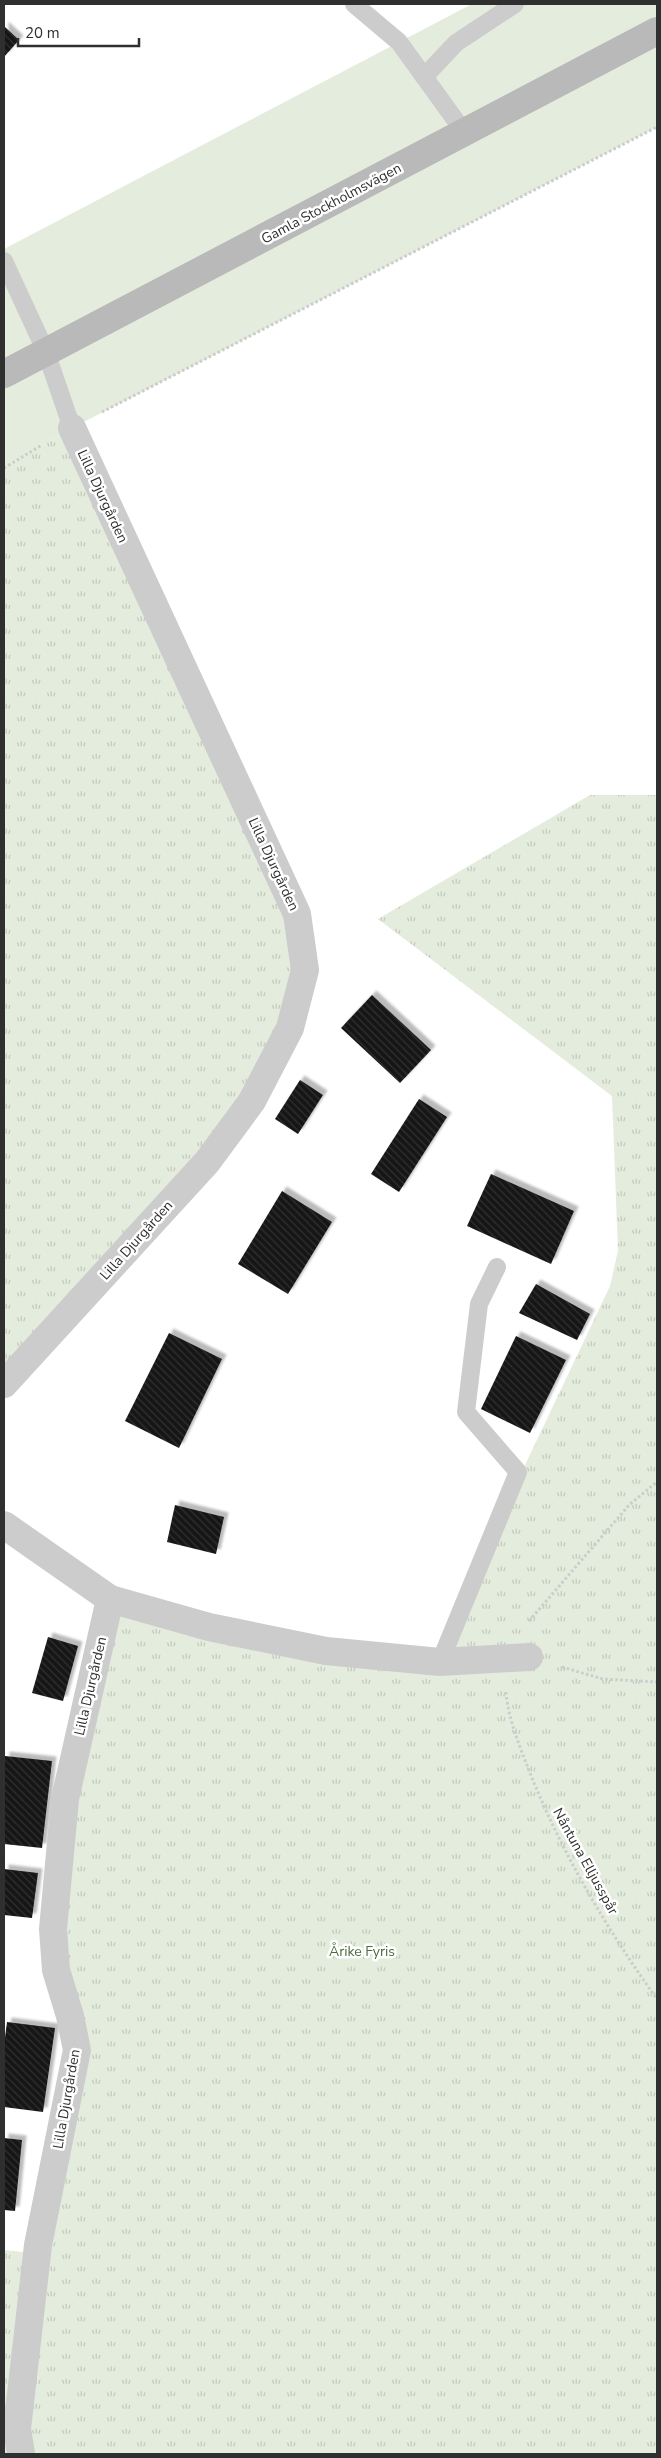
<svg xmlns="http://www.w3.org/2000/svg" width="661" height="2458" font-family="'Nunito Sans',sans-serif">
<defs>
<pattern id="park-tufts" width="24" height="20" patternUnits="userSpaceOnUse" patternTransform="scale(1.25)"><rect width="24" height="20" fill="#e4ecdd"/><path d="M3 7l-1-3M5 7V3M7 7l1-3M15 17l-1-3M17 17v-4M19 17l1-3" fill="none" stroke="#c4cbbe"/></pattern>
<pattern id="building-back-hatch" width="6" height="6" patternUnits="userSpaceOnUse" patternTransform="scale(1.25)"><rect width="6" height="6" fill="#161616"/><path d="M-1 5l2 2M0 0l6 6M5-1l2 2" fill="none" stroke="#303030"/></pattern>
<filter id="shadow"><feDropShadow dx="4.5" dy="-4.5" stdDeviation="1" flood-color="#0004"/></filter>
</defs>
<rect width="100%" height="100%" fill="#fff"/>
<!-- green -->
<polygon fill="#e4ecdd" points="472,4 657,4 657,127 72,428 4,468 4,249"/>
<!-- park -->
<g fill="url(#park-tufts)">
<polygon points="72,428 304,947 275,1055 4,1399 4,468"/>
<polygon points="590,795 657,795 657,2454 4,2454 4,2250 40,2254 83,2048 57,1962 105,1586 262,1636 432,1661 610,1286 618,1251 612,1096 378,919"/>
</g>
<!-- building -->
<g fill="url(#building-back-hatch)" filter="url(#shadow)">
<polygon points="4,26 19,40 4,57"/>
<polygon points="372,995 431,1050 400,1083 341,1028"/>
<polygon points="300,1080 323,1095 298,1134 275,1119"/>
<polygon points="419,1099 447,1117 399,1192 371,1174"/>
<polygon points="491,1174 574,1211 551,1264 467,1226"/>
<polygon points="282,1191 332,1222 288,1294 238,1264"/>
<polygon points="536,1284 590,1314 577,1340 519,1313"/>
<polygon points="169,1333 222,1359 179,1448 125,1421"/>
<polygon points="516,1336 566,1360 530,1433 481,1409"/>
<polygon points="175,1505 224,1517 216,1554 167,1542"/>
<polygon points="48,1637 78,1646 63,1701 32,1693"/>
<polygon points="5,1756 52,1761 42,1848 4,1844"/>
<polygon points="4,1869 38,1873 32,1918 4,1915"/>
<polygon points="7,2022 55,2028 43,2112 4,2107 4,2045"/>
<polygon points="4,2138 22,2140 15,2211 4,2210"/>
</g>
<g fill="none" stroke-linecap="round" stroke-linejoin="round">
<!-- path -->
<g stroke="#ccc" stroke-width="3" stroke-dasharray="2.5 2.5" stroke-linecap="butt">
<polyline points="102,412 657,127"/>
<polyline points="4,468 42,445"/>
<polyline points="529,1621 630,1504 657,1482"/>
<polyline points="562,1667 603,1679 657,1682"/>
<path d="M506,1692c2,27 14,55 24,81 32,80 76,155 127,226"/>
</g>
<!-- lane -->
<g stroke="#ccc" stroke-width="18">
<polyline points="354,4 399,42 464,132"/>
<polyline points="424,77 456,43 515,4"/>
<polyline points="4,261 46,352 72,428"/>
<polyline points="440,1662 518,1472 466,1412 479,1304 497,1267"/>
</g>
<!-- street -->
<g stroke="#ccc" stroke-width="28">
<polyline points="4,1384 207,1162 252,1101 290,1028 305,970 297,914 72,428"/>
<polyline points="4,1525 110,1599 65,1799 53,1929 56,1970 70,2016 77,2050 38,2245 17,2429 21,2454"/>
<polyline points="110,1599 209,1627 326,1651 440,1662 529,1657"/>
</g>
<!-- secondary -->
<polyline stroke="#b9b9b9" stroke-width="28" points="4,374 657,31"/>
</g>
<g text-anchor="middle" stroke-width="5" stroke-linejoin="round" paint-order="stroke">
<!-- street labels -->
<g font-size="14" fill="#2f2f2f" stroke="#fff">
<text transform="translate(331 203) rotate(-28)" y="5">Gamla Stockholmsvägen</text>
<text transform="translate(103 496) rotate(65)" y="5">Lilla Djurgården</text>
<text transform="translate(274 864) rotate(65)" y="5">Lilla Djurgården</text>
<text transform="translate(136 1240) rotate(-48)" y="5">Lilla Djurgården</text>
<text transform="translate(90 1686) rotate(-77)" y="5">Lilla Djurgården</text>
<text transform="translate(586 1861) rotate(61)" y="5">Nåntuna Elljusspår</text>
<text transform="translate(66 2099) rotate(-80)" y="5">Lilla Djurgården</text>
</g>
<!-- park labels -->
<g font-size="14" fill="#4d6b3d" stroke="#fff">
<text x="362" y="1956">Årike Fyris</text>
</g>
</g>
<!-- border -->
<rect width="661" height="2458" fill="none" stroke="#2f2f2f" stroke-width="10"/>
<!-- scale -->
<path d="M18 38v8h121v-8" fill="none" stroke="#2f2f2f" stroke-width="2.5"/>
<text x="25" y="38" font-size="15" fill="#2f2f2f" stroke="#ffffff" stroke-width="4" paint-order="stroke">20 m</text>
</svg>
